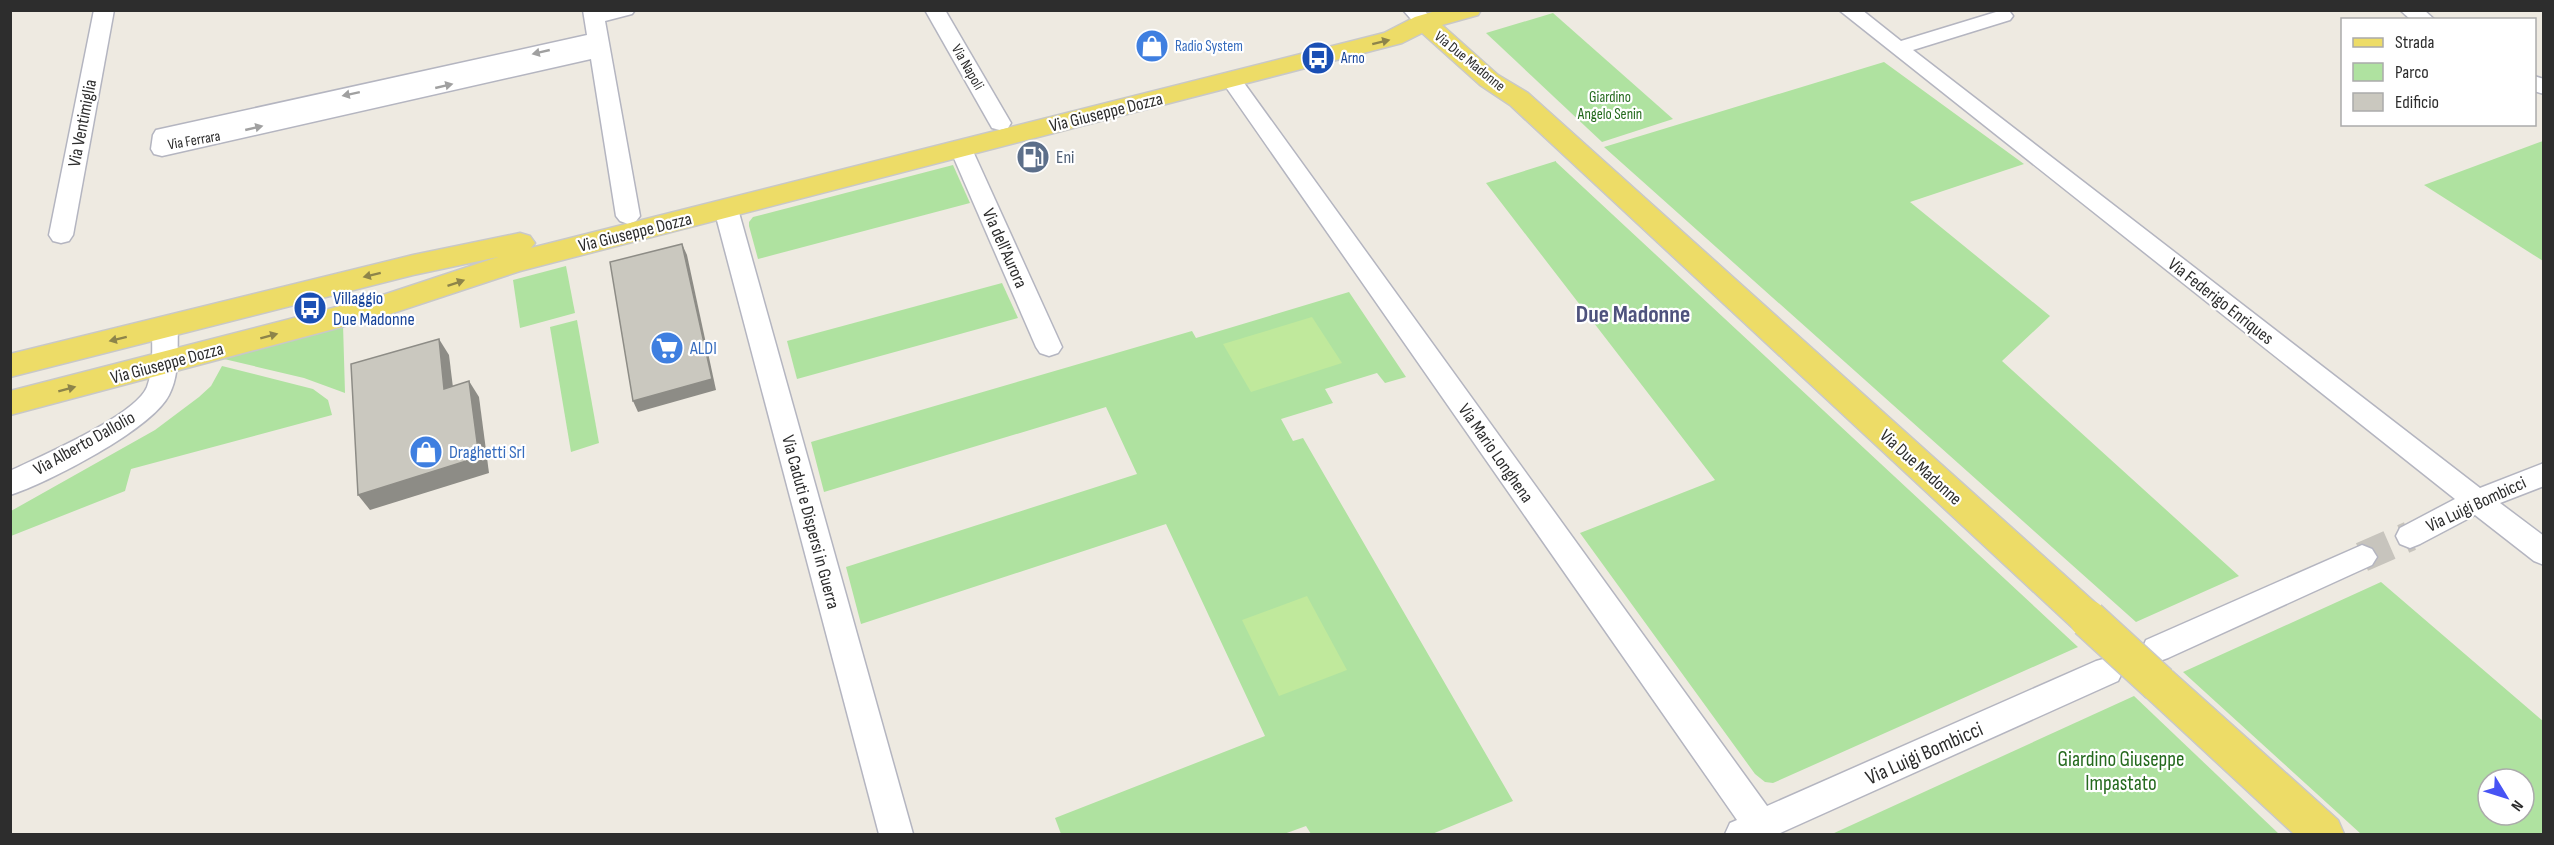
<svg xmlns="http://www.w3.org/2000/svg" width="2554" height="845" font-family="'Sofia Sans Condensed',sans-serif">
<rect width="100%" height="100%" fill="#eeeae1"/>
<!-- green -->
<g fill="#afe2a0" fill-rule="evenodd">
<polygon points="1553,13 1673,119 1602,142 1486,33"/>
<polygon points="1884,62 2024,164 1910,202 2050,316 2002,361 2239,576 2136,622 1604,147"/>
<polygon points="2543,141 2543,261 2424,185"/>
<polygon points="1556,161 1556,162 2078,647 1773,783 1765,782 1755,774 1580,533 1715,480 1486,183"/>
<polygon points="953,165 970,203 758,259 749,226 749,222 753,217"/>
<polygon points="566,266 575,313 520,328 513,280"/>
<polygon points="1002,283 1018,318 797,379 787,341"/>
<polygon points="1349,292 1406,377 1385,383 1377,373 1325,389 1333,403 1281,419 1293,441 1303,438 1513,801 1432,834 1311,834 1306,826 1284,834 1061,834 1055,818 1265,736 1166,524 861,624 846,567 1137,474 1106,407 824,492 811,442 1192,331 1196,338"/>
<polygon points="577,320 599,443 571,452 550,327"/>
<polygon points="343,324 345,393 304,378 224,359"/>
<polygon points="222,366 313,389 328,400 332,415 131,469 125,491 11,536 11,511 155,430 199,397 211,386"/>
<path d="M2381,582l162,139v113h-182l-178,-162zM2488,779h36v36h-36z"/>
<polygon points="2134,696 2279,834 1832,834"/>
</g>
<!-- pitch -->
<g fill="#c0e99c">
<polygon points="1312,317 1342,363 1251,392 1223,344"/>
<polygon points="1307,596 1347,670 1279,696 1242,620"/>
</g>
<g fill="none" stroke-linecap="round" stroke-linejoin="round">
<!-- minor-tunnel -->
<polyline stroke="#c7c4bd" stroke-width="30" stroke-dasharray="30 15" stroke-linecap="butt" points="2362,557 2410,536"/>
<!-- minor casing -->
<g stroke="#b4b5c0" stroke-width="3">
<g id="minor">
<polygon points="94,10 114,10 73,235 69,241 61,243 53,241 49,235"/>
<polygon points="583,10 635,10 632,14 605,21 640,216 636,221 628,224 620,221 616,216 591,59 162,156 154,154 151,149 153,135 156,130 587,35"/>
<polygon points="925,10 945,10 1011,123 1008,128 1000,130 992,128"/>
<polygon points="1403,10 1424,10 1434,22 1431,26 1417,26"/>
<polygon points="1839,10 1862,10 1901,41 1996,12 2010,12 2013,16 2010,20 1913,50 2480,488 2544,463 2544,486 2500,503 2544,536 2544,565 2534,561 2475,515 2420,544 2410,548 2400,544 2396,536 2400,528 2455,499"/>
<polygon points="2400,10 2424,10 2435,20 2411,20"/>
<polygon points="1232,74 1239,76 1767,806 2096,661 2107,658 2118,661 2123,671 2118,681 1778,834 1725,834 1730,823 1737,820 1221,80 1225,76"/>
<polygon points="2534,76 2544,79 2544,94 2534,91"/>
<polygon points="961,142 969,144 972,149 1062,347 1058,353 1049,356 1040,353 1036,347 950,149 953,144"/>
<polygon points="726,202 734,204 738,209 913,834 879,834 714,209 718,204"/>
<path d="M165,318l9,3 4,6c-1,23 2,47 -9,68 -17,34 -121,88 -159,100v-24c31,-15 125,-55 137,-84 7,-19 5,-41 5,-60l4,-6z"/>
<polygon points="2362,545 2372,549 2377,557 2372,565 2168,658 2157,662 2146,658 2142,649 2146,640"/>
</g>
</g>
<!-- major casing -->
<g stroke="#c8c8c8" stroke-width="3">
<g id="major">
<polygon points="1439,10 1481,10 1478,15 1442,25 1498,75 1528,93 2101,608 2107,619 2101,630 2088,635 2075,630 1510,105 1480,85 1422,33 1402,43 520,271 390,314 10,415 10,391 383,295 498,257 413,275 10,377 10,354 413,255 520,233 530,236 535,243 531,248 1384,33 1415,17"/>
<polygon points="2159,667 2173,672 2338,820 2344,834 2294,834 2145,696 2140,684 2145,672"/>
</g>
</g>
<!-- minor -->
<use href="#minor" fill="#fff" fill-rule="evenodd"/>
<!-- major -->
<use href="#major" fill="#eddc67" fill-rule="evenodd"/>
<!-- major-bridge casing -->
<g stroke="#c8c8c8" stroke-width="40" stroke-linecap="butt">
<polyline id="major-bridge" points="2088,619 2159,684"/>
</g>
<!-- major-bridge -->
<use href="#major-bridge" stroke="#eddc67" stroke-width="37"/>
</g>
<!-- shaded-wall -->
<g fill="#8d8c86">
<polygon points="682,244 687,255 716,390 638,412 633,401"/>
<polygon points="439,339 449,355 455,404 444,389"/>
<polygon points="469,381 479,397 489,473 370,510 358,495"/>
</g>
<!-- building -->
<g fill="#cac8bf" stroke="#8d8c86" stroke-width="1.5">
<polygon points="682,244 712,379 633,401 610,262"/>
<polygon points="439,339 444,389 469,381 479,457 358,495 351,364"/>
</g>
<!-- one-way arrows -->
<defs><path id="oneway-solid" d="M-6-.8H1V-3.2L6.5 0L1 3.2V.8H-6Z" transform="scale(1.5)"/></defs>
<g fill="#8d844a">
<use href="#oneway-solid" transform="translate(1381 42) rotate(-14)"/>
<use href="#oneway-solid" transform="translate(372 275) rotate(166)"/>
<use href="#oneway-solid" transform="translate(456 283) rotate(-19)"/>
<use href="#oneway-solid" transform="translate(269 336) rotate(-15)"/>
<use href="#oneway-solid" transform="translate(118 339) rotate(166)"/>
<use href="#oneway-solid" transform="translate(67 389) rotate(-15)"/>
</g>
<g fill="#a0a0a0">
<use href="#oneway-solid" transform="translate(541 52) rotate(167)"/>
<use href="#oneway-solid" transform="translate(444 86) rotate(-13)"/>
<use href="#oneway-solid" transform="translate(351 94) rotate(168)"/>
<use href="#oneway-solid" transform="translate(254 128) rotate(-13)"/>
</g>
<!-- icons -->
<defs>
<g id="shop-disc" transform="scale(1.725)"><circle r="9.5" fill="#3f7fe0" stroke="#fff"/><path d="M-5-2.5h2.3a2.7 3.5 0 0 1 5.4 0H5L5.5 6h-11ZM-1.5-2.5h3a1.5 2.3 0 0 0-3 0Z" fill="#fff"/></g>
<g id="bus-disc" transform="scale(1.725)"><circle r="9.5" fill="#1a4fb4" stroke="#fff"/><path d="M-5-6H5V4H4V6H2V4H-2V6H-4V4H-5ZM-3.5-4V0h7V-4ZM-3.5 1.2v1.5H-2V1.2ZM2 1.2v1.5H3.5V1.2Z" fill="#fff"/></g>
<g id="fuel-disc" transform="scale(1.725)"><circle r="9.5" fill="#5c6f8a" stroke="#fff"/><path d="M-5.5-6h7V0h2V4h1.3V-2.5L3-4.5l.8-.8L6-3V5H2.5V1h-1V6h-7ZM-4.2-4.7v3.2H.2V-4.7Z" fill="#fff"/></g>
<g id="supermarket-disc" transform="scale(1.725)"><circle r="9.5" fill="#3f7fe0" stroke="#fff"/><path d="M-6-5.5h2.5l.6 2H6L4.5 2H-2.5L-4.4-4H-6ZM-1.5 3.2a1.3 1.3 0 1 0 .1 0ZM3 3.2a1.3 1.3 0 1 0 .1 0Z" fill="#fff"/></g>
</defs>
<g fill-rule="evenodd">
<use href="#shop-disc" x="1152" y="46"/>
<use href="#bus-disc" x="1318" y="58"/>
<use href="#fuel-disc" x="1033" y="157"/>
<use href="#bus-disc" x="310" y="308"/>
<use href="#supermarket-disc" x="667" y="348"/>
<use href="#shop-disc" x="426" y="452"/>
</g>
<g text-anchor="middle" stroke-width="4.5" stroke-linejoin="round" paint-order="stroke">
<!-- far-shop labels -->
<g font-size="15" fill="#366cbe" stroke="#fff" text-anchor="start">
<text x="1175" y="51">Radio System</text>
</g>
<!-- far-transit labels -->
<g font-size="15" fill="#164399" stroke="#fff" text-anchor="start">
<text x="1341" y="63">Arno</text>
</g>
<!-- far-street labels -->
<g font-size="15" fill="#2d2d2d" stroke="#fff">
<text transform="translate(1470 61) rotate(39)" y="5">Via Due Madonne</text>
<text transform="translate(968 67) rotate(60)" y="5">Via Napoli</text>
<text transform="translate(194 140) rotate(-10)" y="5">Via Ferrara</text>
</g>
<!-- far-park labels -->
<g font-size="15" fill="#256a1e" stroke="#fff">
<text x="1610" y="102">Giardino<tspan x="1610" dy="17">Angelo Senin</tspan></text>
</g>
<!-- street labels -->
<g font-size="18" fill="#2d2d2d" stroke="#fff">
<text transform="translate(1106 112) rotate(-14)" y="6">Via Giuseppe Dozza</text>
<text transform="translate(82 123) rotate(-79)" y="6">Via Ventimiglia</text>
<text transform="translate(635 232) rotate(-14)" y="6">Via Giuseppe Dozza</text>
<text transform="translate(1005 248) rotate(66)" y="6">Via dell'Aurora</text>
<text transform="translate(2221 301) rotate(38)" y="6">Via Federigo Enriques</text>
<text transform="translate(167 363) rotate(-15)" y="6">Via Giuseppe Dozza</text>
<text transform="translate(84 443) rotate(-29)" y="6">Via Alberto Dallolio</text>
<text transform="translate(1496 453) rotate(55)" y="6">Via Mario Longhena</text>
<text transform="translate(1921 467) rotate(42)" y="6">Via Due Madonne</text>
<text transform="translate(2476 504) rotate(-25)" y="6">Via Luigi Bombicci</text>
<text transform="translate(811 522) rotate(75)" y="6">Via Caduti e Dispersi in Guerra</text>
</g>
<!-- service labels -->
<g font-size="18" fill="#4e5e75" stroke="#fff" text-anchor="start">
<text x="1056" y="163">Eni</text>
</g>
<!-- transit labels -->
<g font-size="18" fill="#164399" stroke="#fff" text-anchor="start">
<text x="333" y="304">Villaggio<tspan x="333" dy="21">Due Madonne</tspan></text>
</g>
<!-- shop labels -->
<g font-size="18" fill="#366cbe" stroke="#fff" text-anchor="start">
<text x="690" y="354">ALDI</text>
<text x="449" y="458">Draghetti Srl</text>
</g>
<!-- near-street labels -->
<g font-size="21" fill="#2d2d2d" stroke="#fff">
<text transform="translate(1924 753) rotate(-24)" y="7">Via Luigi Bombicci</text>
</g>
<!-- near-park labels -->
<g font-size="21" fill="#256a1e" stroke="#fff">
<text x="2121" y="766">Giardino Giuseppe<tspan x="2121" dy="24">Impastato</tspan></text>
</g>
<!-- district labels -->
<g font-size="24" font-weight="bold" fill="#4e527d" stroke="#fff">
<text x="1633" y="322">Due Madonne</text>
</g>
</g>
<!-- border -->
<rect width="2554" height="845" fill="none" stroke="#2d2d2d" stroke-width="24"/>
<!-- legend -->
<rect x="2341" y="18" width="195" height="108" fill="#ffffff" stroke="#ababab" stroke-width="1.5"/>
<rect x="2353" y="38" width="30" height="9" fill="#eddc67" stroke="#ababab" stroke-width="1.5"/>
<text x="2395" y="48" font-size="18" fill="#2d2d2d">Strada</text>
<rect x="2353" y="63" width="30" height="18" fill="#afe2a0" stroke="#ababab" stroke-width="1.5"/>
<text x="2395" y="78" font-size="18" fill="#2d2d2d">Parco</text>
<rect x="2353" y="93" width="30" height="18" fill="#cac8bf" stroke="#ababab" stroke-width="1.5"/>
<text x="2395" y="108" font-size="18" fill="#2d2d2d">Edificio</text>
<!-- north arrow -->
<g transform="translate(2506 797) rotate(128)"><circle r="28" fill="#ffffff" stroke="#ababab" stroke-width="1.5"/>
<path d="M0-4.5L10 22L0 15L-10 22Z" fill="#4754f4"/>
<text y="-9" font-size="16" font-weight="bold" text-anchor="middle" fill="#2d2d2d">N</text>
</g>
</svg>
